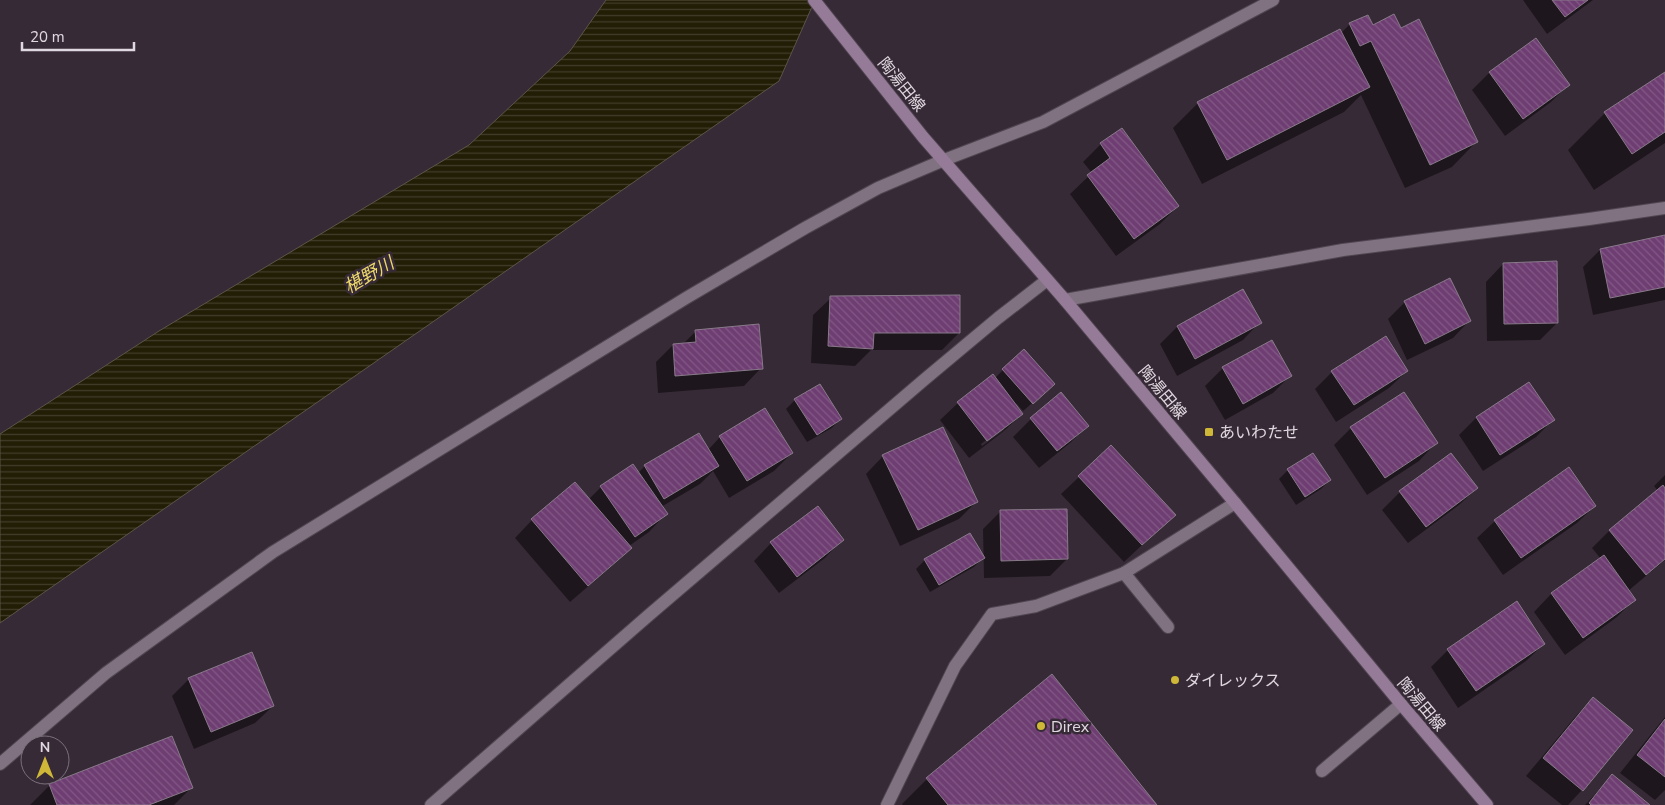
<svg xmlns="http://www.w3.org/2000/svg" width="1665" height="805" font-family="'Nunito Sans','Noto Sans JP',sans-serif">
<defs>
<pattern id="water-rules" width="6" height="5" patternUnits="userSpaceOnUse" patternTransform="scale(1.25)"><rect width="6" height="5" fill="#221d05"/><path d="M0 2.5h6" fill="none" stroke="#423d29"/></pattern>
<pattern id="building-back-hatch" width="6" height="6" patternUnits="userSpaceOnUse" patternTransform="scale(1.25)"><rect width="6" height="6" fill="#6e3d72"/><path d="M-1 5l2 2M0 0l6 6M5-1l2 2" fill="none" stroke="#825886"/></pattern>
</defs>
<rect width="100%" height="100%" fill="#372a37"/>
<!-- water -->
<polygon fill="url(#water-rules)" stroke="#5b5547" points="606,0 815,0 779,81 0,623 0,434 159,331 469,145 570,51"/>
<!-- shadow -->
<g fill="#0007" fill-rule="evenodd">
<polygon points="1523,0 1593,0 1547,34"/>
<polygon points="1350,24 1400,29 1476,142 1452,167 1405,188 1361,95 1344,112 1202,184 1173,128 1198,103 1341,33"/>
<polygon points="1536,40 1568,85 1551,102 1505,136 1472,90 1489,73"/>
<polygon points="1665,74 1665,143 1594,190 1568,150 1605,113"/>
<polygon points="1121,130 1178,206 1160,224 1116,256 1070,194 1092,173 1083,162 1101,144"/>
<polygon points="1665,236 1665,300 1593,315 1583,267 1600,250"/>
<polygon points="1503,264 1557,323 1540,340 1487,341 1486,282"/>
<polygon points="1243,291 1260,322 1243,340 1177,376 1160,344 1177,327"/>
<polygon points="831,298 959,333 942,350 871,350 855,366 811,363 813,315"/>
<polygon points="1405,302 1470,320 1453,338 1407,360 1388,319"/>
<polygon points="696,331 761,368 744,386 658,393 656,362 673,345 683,344"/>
<polygon points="1223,368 1290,376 1273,393 1225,420 1205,386"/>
<path d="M1003,370l42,22 -22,19 -6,-7 -2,1 7,9 -18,17 -35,27 -29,-38 18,-17 37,-25zM1004,427v3l-22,16 -1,-2z"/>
<polygon points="1407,371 1389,388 1336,422 1315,389 1332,372"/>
<polygon points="1061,394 1087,426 1070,443 1039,468 1013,437 1031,419"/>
<polygon points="795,400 840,419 832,428 807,442 786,409"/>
<polygon points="1476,418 1553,420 1536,437 1483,471 1459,435"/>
<polygon points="1351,428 1436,443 1419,461 1367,495 1334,445"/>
<polygon points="720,437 792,453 774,471 729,498 713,471 700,484 661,507 666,514 649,532 629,546 631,548 613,565 570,602 515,538 532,520 589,499 601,487 633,466 638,473 645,466 708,450"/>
<polygon points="1451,454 1477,488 1459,505 1408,543 1382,510 1400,492"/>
<polygon points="883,456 976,502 959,519 900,546 866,474"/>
<polygon points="1568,469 1595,506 1577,523 1503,575 1477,538 1495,521"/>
<polygon points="1288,470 1330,480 1321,489 1296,505 1279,479"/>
<polygon points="1665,475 1665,560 1628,591 1634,600 1617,617 1565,655 1534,612 1551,594 1601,559 1592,548 1609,531 1658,491 1654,486"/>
<polygon points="1079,477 1174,515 1124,562 1061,494"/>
<polygon points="1001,511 1067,559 1050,576 984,578 983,529"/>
<polygon points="842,540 825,558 779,593 754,561 771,543"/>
<polygon points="983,558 974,567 930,592 916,569 925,560"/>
<polygon points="1544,644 1526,661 1458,708 1431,667 1448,650"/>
<polygon points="1052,676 1155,805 903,805 902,804 927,779"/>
<polygon points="189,679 273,706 255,723 194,749 172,696"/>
<polygon points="1593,698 1582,790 1568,805 1562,805 1526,776 1576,716"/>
<polygon points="1665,717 1665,790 1655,800 1620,773"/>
<polygon points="1612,776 1648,805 1585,805"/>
<polygon points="50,785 191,788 174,805 30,805"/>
</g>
<!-- building -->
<g fill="url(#building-back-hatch)" stroke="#887a89">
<polygon points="1552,0 1588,0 1565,17"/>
<polygon points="1394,14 1401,28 1419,19 1478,142 1430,165 1371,41 1360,46 1349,23 1368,15 1373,25"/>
<polygon points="1340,29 1370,87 1227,160 1197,102"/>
<polygon points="1536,38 1570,85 1523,119 1489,72"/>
<polygon points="1665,72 1665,132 1632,154 1604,112"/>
<polygon points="1122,128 1179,206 1134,239 1087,175 1110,158 1100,143"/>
<polygon points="1665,235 1665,287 1610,298 1600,249"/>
<polygon points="1557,261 1558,323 1504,324 1503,263"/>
<polygon points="1450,278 1471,321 1425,344 1404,301"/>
<polygon points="1243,289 1262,323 1195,359 1177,326"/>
<polygon points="960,295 960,333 874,333 873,349 828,346 830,296"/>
<polygon points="759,324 763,369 675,376 673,344 696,342 695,330"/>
<polygon points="1386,336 1408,371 1354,405 1331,371"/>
<polygon points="1272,340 1292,376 1243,404 1222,367"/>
<polygon points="1024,349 1055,384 1033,404 1002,369"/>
<polygon points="993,374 1023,414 987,441 957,402"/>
<polygon points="1529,382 1555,420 1500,455 1476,417"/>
<polygon points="820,384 842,419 817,435 794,399"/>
<polygon points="1061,392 1089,426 1057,451 1030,418"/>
<polygon points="1404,392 1438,443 1385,478 1350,427"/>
<polygon points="765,408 793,453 747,481 719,436"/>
<polygon points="943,427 978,502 918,530 882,455"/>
<polygon points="699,433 719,466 664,499 644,465"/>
<polygon points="1111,445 1176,515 1142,545 1078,476"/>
<polygon points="1313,453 1331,480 1305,497 1287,469"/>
<polygon points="1451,453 1478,488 1426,527 1399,491"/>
<polygon points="633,464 668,514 635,537 600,486"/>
<polygon points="1569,467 1596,506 1521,558 1494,520"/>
<polygon points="575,482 632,548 588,586 531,519"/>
<polygon points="1663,485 1665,488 1665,559 1646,575 1609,530"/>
<polygon points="818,506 844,540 797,577 770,542"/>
<polygon points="1067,509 1068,559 1001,561 1000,510"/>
<polygon points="970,533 985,558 939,585 924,559"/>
<polygon points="1604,555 1636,600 1583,638 1551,593"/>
<polygon points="1517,601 1545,644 1476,691 1447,649"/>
<polygon points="252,652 274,706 211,732 188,678"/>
<polygon points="1052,674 1157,805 948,805 926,778"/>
<polygon points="1593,697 1633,730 1583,791 1543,758"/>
<polygon points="1665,719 1665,777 1637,755"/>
<polygon points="172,736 193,788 149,805 57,805 49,784"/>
<polygon points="1612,774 1650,805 1591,805 1589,803"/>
</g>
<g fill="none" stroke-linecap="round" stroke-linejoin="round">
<!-- service casing -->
<g stroke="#504651" stroke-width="14">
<g id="service">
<polyline points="1124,573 1168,627"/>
<polyline points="1322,771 1401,704"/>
</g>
</g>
<!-- minor casing -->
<g stroke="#504651" stroke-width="14">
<g id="minor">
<polyline points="1065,300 1343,250 1589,219 1665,208"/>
<polyline points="0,764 106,673 273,552 686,298 805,228 878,188 944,160 1043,122 1273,0"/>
<polyline points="431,805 649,615 925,379 998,318 1047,280"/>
<polyline points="887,805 955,666 992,614 1036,606 1124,573 1235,503"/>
</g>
</g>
<!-- secondary casing -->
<g stroke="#504651" stroke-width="14">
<polyline id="secondary" points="814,0 923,137 1065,300 1235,503 1401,704 1487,805"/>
</g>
<!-- service -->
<use href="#service" stroke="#807281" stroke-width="12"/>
<!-- minor -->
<use href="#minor" stroke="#807281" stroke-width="12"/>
<!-- secondary -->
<use href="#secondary" stroke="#957b97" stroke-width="12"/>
</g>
<!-- markers -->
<g fill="#cfb837" stroke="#372a37" stroke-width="2">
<rect x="1204" y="427" width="10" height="10" rx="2.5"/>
<circle cx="1175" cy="680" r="5"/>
<circle cx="1041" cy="726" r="5"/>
</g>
<g text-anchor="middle" stroke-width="5" stroke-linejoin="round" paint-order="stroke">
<!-- street labels -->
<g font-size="16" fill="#e0d8e0" stroke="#372a37">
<text transform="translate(902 84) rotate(51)" y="6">陶湯田線</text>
<text transform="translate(1163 392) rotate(50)" y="6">陶湯田線</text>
<text transform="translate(1422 704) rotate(50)" y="6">陶湯田線</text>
</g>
<!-- poi labels -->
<g font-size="16" fill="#e0d8e0" stroke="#372a37" text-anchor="start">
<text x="1219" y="438">あいわたせ</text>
<text x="1185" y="686">ダイレックス</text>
<text x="1051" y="732">Direx</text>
</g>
<!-- water labels -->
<g font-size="18" font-style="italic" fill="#ecd86a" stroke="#372a37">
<text transform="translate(369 275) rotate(-30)" y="6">椹野川</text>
</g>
</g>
<!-- north arrow -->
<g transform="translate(45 760)"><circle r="24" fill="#372a37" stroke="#7b707b"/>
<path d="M0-4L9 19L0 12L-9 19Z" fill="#cfb837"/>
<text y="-8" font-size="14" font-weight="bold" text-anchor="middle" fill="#e0d8e0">N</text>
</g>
<!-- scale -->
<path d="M22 42v8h112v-8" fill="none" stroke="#e0d8e0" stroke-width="2.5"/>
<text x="30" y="42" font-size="15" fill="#e0d8e0" stroke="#372a37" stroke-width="4" paint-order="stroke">20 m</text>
</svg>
